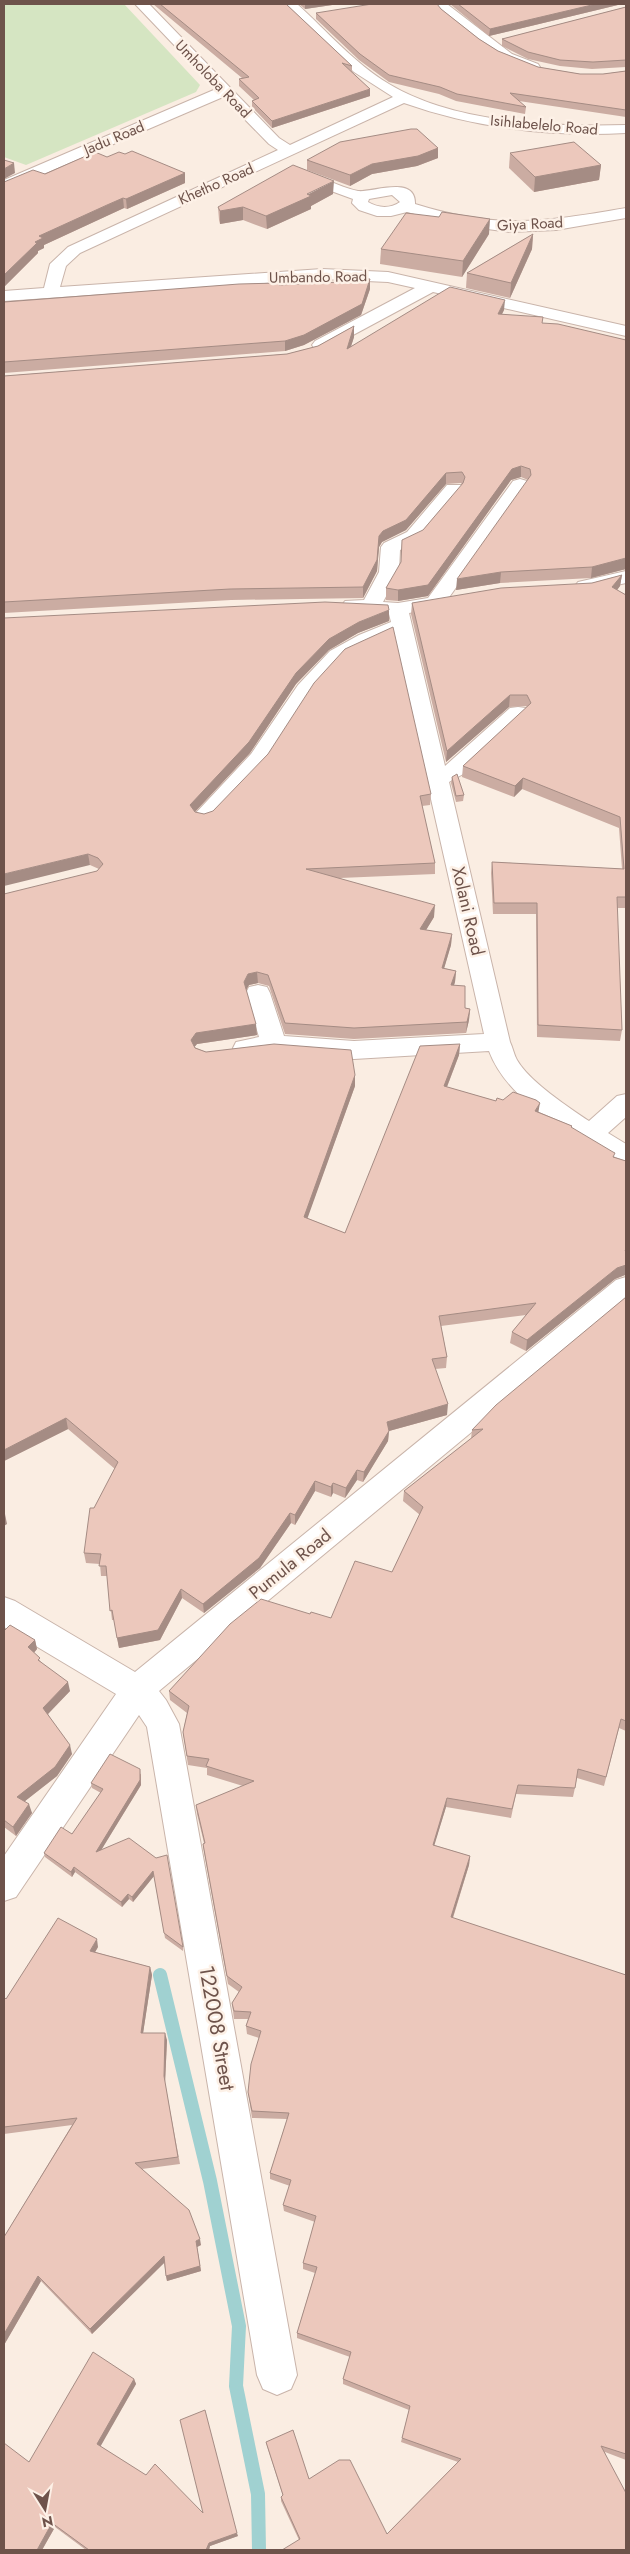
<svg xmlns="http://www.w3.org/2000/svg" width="630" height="2554" font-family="Jost,sans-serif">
<rect width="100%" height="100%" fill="#faede2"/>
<!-- green -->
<polygon fill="#d5e5c2" points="4,4 124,4 200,85 196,92 26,165 4,157"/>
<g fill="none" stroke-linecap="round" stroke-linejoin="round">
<!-- stream -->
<polyline stroke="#a0d1d1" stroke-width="14" points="160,1975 210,2181 239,2326 236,2386 258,2494 259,2550"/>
<!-- minor casing -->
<g stroke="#c9b4aa" stroke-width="2">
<g id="minor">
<path d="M135,4h14l130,134 11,7 103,-48 -39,-25 -72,-68h15c30,27 57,59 92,80 65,39 162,43 237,41v8c-75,4 -151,-5 -222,-30l-324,150 -14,13 -6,21 262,-18 66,3 238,54v10l-193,-44 -106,57h-12l-3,-4 3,-4 100,-53 -27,-6 -66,-3 -318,22v-10l40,-3 6,-24 18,-17 210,-97 -9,-6 -46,-47 -219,94v-11l212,-91z"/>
<polygon points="432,4 447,4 512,54 538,64 540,67 533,71 502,60"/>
<path d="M298,169c20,5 39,18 60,22 13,2 58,-17 57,13 83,26 128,18 211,4v10l-70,12 -46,2 -53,-7 -50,-13 -16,4h-14l-18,-6 -7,-7 1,-4 -60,-22 -3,-3 3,-3zM392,195l8,7c-10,7 -22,6 -32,0l1,-3z"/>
<path d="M520,479l7,2 2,4 -79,111 8,5 -3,4 -46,8 36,153 65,-58 8,-1 8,1 3,5 -64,60 -16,9 61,260c3,6 4,13 7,18 11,20 52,48 72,61l28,-25 9,-2v23l-18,16 18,11v23l-9,-3c-44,-29 -109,-62 -128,-113l-135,8 -80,-6 -29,4 -9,-3 -3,-6 3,-6 23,-5 -13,-44 3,-6 9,-2 9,2 3,6 14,43 70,5 130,-7 -90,-399 -50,24 -31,34 -46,71 -55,57 -8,2 -8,-2 -3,-5 58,-62 47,-69 32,-34 29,-16 32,-13 -2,-8 -44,-5 -3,-4 3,-4 19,-1 15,-28 2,-25 3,-4 23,-11 40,-47h14l2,4 -2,4 -40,47 -21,10 -1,22 -16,30 15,1 30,-5 85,-117z"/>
<polygon points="626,571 626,583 585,592 578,590 575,586 578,582"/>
<polygon points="626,1277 626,1304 159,1691 166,1700 179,1724 297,2375 291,2389 277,2395 263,2389 257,2375 147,1727 139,1715 16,1897 4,1901 4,1856 116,1694 4,1627 4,1597 15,1601 135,1672 616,1280"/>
</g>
</g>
<!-- minor -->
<use href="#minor" fill="#fff" fill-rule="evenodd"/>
</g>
<!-- wall -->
<g fill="#cbaca2">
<polygon points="153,4 286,4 352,66 352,72 370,96 272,128 252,107 252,101 254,100 239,86 239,79 242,78"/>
<polygon points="299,4 339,4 305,9"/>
<polygon points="450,4 622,4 489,36"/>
<polygon points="626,7 626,69 626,67 592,69 560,66 528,59 502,46 502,39"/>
<polygon points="441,9 479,39 498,51 538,67 580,74 603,74 626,71 626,117 519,101 526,107 525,114 456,101 439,94 389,82 359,60 316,19 316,13"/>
<polygon points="438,148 438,158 417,166 372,174 350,186 307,170 307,160"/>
<polygon points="510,153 601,165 599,180 534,192 509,168"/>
<polygon points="125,154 185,173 185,183 127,209 124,208 44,245 44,248 38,251 38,253 4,287 45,174 107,157"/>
<polygon points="333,194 311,206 311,209 267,229 243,220 220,224 219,220 218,207"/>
<polygon points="489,234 462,277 380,264 381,249"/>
<polygon points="533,234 532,249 510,298 466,288 467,273"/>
<polygon points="370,279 370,289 361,315 304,345 285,351 4,373 4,374 4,302 340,282"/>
<polygon points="504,310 502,314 542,323 626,340 626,572 626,569 591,578 500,583 456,590 528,480 521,477 511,480 428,596 398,601 386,600 386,588 423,530 462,485 461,483 446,484 406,530 382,542 379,547 377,571 363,598 231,600 4,613 4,614 4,376 287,354 318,346 354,326 354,337 351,346"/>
<polygon points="622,575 620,586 617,590 626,595 626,908 617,908 622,1030 620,1041 537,1037 536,914 493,914 491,873 492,862 622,869 619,828 522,789 514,797 462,777 463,766 527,707 526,706 509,707 446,762 411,614 412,603 592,583"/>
<polygon points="4,618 389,621 358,633 329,650 296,684 250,753 195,812 204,814 431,794 430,805 422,806 435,863 435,874 340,878 434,917 426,930 452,934 451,945 444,968 456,971 455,982 454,985 465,1008 470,1009 469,1020 466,1033 354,1039 285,1034 269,986 258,983 249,985 246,990 257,1035 197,1044 194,1047 206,1052 355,1075 355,1086 307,1218 345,1233 460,1044 459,1055 447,1087 496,1101 539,1112 572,1126 571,1128 615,1157 626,1161 626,1276 625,1275 615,1279 526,1351 510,1343 512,1332 526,1315 441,1326 447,1357 446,1368 435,1369 447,1415 389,1431 388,1441 363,1482 357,1480 345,1498 333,1493 331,1497 315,1491 295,1525 291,1523 260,1568 204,1613 182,1598 160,1640 119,1648 114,1620 112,1620 107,1576 101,1576 100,1564 86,1563 84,1553 94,1508 115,1469 68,1429 4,1461 97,871 99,869 90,865"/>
<polygon points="452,777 464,795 463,801 456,802 451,783"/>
<polygon points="626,1297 626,1731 619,1728 604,1786 577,1778 573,1797 516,1794 511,1818 446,1807 434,1845 470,1856 469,1865 453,1918 626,1975 626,2460 605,2452 626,2550 299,2540 281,2501 281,2497 283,2496 267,2446 266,2442 309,2479 387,2534 458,2462 401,2442 409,2410 343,2384 343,2379 350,2357 297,2338 297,2333 315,2273 303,2269 303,2263 315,2222 284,2211 283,2205 290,2186 270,2179 270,2173 287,2119 252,2118 248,2092 259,2038 247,2034 246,2026 248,2019 234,2019 232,2003 239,1992 228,1984 204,1852 203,1844 204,1843 197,1814 196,1805 243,1786 207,1775 207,1768 188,1765 183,1732 187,1713 170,1700 169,1691 310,1614 331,1618 392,1572 420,1515 403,1501 404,1491 471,1439 472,1430"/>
<polygon points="4,1629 35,1640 37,1649 34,1653 41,1662 70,1691 48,1714 72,1754 57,1776 25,1801 32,1813 16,1836 4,1827"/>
<polygon points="141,1774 141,1785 101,1850 156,1858 183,1947 183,1951 165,1938 154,1876 133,1902 129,1899 122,1907 75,1872 72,1877 45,1857 44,1853 72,1834 101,1793 92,1788 91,1783"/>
<polygon points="98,1947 95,1952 150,1967 152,1975 143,2033 167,2040 165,2083 180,2164 142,2169 201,2245 197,2247 201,2271 167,2281 164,2263 92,2334 41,2281 4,2345 4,2237 72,2125 4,2134 4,1997 6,1999"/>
<polygon points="134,2379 136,2384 100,2446 238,2536 210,2546 209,2550 86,2550 55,2527 42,2550 29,2462"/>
</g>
<!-- shaded-wall -->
<g fill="#a58c84">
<polygon points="305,4 339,4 305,9"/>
<polygon points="596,4 622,4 489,36 490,29"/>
<polygon points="370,89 370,96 272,128 272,121"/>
<polygon points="438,148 438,158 417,166 372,174 350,186 350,175 372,164"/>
<polygon points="14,163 15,173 4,179 4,169"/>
<polygon points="601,165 599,180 534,192 535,177"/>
<polygon points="185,173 185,183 127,209 126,199"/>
<polygon points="334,181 333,194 311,206 311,209 267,229 266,216"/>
<polygon points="123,198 124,208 44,245 44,248 38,251 38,253 4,287 4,275 35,242 39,236"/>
<polygon points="243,207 243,220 220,224 220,211"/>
<polygon points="490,219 489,234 462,277 463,261"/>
<polygon points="533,234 532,249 510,298 511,283"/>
<polygon points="370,279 370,289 361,315 304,345 285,351 285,341"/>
<polygon points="505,300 504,310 497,324 498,314"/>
<polygon points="354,326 354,337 347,359 347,349"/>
<polygon points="521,466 521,477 511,480 428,596 398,601 398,590 512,469"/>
<polygon points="446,473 446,484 406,530 382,542 379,547 377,571 363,598 363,587 379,536 383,531"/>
<polygon points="626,558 626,569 591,578 592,567"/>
<polygon points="501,572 500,583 456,590 457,579"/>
<polygon points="622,575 620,586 611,598 612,587"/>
<polygon points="389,610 389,621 358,633 329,650 296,684 250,753 191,816 190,805 296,673 329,639 359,622"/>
<polygon points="510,695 509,707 446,762 447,751"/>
<polygon points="523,778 522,789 514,797 515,786"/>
<polygon points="88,854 90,865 4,886 4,874"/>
<polygon points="435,905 434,917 420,940 420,929"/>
<polygon points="452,934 451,945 441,979 442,968"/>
<polygon points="456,971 455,982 450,996 451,985"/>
<polygon points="257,972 258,983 249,985 244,994 244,982 248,974"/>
<polygon points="470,1009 469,1020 466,1033 467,1022"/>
<polygon points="256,1024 257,1035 197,1044 191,1051 191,1040 196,1033"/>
<polygon points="460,1044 459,1055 443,1097 444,1086"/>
<polygon points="355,1075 355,1086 304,1228 304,1217"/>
<polygon points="540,1103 538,1114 535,1111"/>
<polygon points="626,1265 625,1275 615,1279 526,1351 527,1340 617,1268"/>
<polygon points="448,1404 447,1415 389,1431 388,1441 363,1482 364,1472 387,1422"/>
<polygon points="66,1418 68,1429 4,1461 4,1450"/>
<polygon points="357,1470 357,1480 345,1498 346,1488"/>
<polygon points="315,1481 315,1491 295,1525 295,1515"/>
<polygon points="333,1483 333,1493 331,1497 331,1487"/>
<polygon points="290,1513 291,1523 260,1568 204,1613 203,1604"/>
<polygon points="5,1514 7,1524 4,1526 4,1515"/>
<polygon points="181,1589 182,1598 160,1640 119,1648 117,1638"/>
<polygon points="35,1640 37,1649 30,1657 28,1647"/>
<polygon points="68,1682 70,1691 45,1717 43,1708"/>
<polygon points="70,1745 72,1754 57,1776 20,1805 17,1797"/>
<polygon points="140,1769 141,1785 97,1857 96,1852"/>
<polygon points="447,1798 446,1807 432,1853 433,1845"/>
<polygon points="29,1804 32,1813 16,1836 13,1827"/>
<polygon points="470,1856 469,1865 450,1926 451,1917"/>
<polygon points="74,1867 75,1872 72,1877 71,1872"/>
<polygon points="153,1871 154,1876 133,1902 132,1897"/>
<polygon points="128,1894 129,1899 122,1907 121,1902"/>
<polygon points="97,1939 98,1947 91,1959 90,1951"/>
<polygon points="150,1967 152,1975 142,2040 141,2033"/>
<polygon points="165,2033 167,2040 165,2083 164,2076"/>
<polygon points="200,2239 201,2245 197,2247 201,2271 167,2281 166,2276 196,2241"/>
<polygon points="164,2256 165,2262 92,2334 90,2329"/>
<polygon points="38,2276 41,2281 4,2345 4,2334"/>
<polygon points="134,2379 136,2384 99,2449 97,2444"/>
<polygon points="52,2523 55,2527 42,2550 37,2550"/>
<polygon points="237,2533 238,2536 210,2546 209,2550 206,2550 209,2543"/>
</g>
<!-- building -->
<g fill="#ecc8bc" stroke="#a58c84">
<polygon points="160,4 286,4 352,66 342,63 370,89 272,121 252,101 259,98 239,79 249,77"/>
<polygon points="372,4 437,4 441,9 479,39 498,51 538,67 580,74 603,74 626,71 626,110 510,93 526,107 457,94 440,87 389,75 360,54 316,13"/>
<polygon points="458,4 596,4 490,29"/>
<polygon points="626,7 626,60 593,62 560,60 528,52 502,39"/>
<polygon points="411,129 417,129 438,148 418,156 372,164 350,175 307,160 340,142"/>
<polygon points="574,142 601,165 535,177 510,153"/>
<polygon points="132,151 185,173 126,199 123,198 107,205 39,236 43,238 35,242 37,243 4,275 4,182 33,170 45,174 95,152 107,157 119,152 125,154"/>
<polygon points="4,160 14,163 4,169"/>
<polygon points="293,165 334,181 307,194 311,196 266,216 243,207 220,211 218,207"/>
<polygon points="442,212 490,219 463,261 381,249 406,213 439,217"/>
<polygon points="533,234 511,283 467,273"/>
<polygon points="341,277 370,279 362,304 304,335 285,341 4,362 4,302 239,284 278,283 279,285 340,282"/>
<polygon points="450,287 505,300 498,314 543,317 542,323 558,324 626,340 626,558 592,567 501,572 457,579 531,475 530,469 521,466 512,469 428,585 398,590 386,588 401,562 402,540 423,530 463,483 465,477 462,472 446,473 406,520 383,531 379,536 377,560 363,587 230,589 4,602 4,376 287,354 318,346 354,326 347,349"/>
<polygon points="622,575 612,587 626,595 626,897 617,897 622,1030 538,1025 537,903 494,903 492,862 624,869 620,817 523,778 515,786 463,766 531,703 527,695 510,695 447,751 412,603 501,588 592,583"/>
<polygon points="325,602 388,605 389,610 359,622 329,639 296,673 249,742 190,805 195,812 204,814 213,811 268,754 314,683 345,649 393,627 431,794 420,796 435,863 306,869 435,905 420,929 452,934 442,968 456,971 451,985 465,986 465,1008 470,1009 467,1022 354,1028 285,1023 268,975 257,972 248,974 244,982 256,1024 196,1033 191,1040 195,1048 206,1052 274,1044 351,1050 355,1075 304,1217 345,1233 420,1046 460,1044 444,1086 496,1101 497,1098 503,1100 513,1092 536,1100 540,1103 535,1111 572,1126 571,1127 613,1152 615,1153 613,1157 626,1161 626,1249 625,1251 626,1252 626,1265 617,1268 527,1340 512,1332 536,1303 439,1316 447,1357 432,1359 448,1404 387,1422 389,1431 364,1472 357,1470 346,1488 333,1483 331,1487 315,1481 295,1515 290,1513 259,1558 203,1604 181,1589 158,1630 117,1638 112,1610 110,1611 106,1566 99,1566 101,1554 84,1553 90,1508 94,1508 118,1462 66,1418 4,1450 4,894 97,871 103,864 98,858 88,854 4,874 4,618"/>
<polygon points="457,774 464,795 456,796 452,777"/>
<polygon points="626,1297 626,1721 621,1719 606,1777 578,1769 575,1788 518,1785 512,1809 447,1798 433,1845 470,1856 451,1917 626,1975 626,2454 601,2446 626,2493 626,2550 282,2550 300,2539 281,2497 283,2495 266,2442 293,2430 309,2479 339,2460 350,2460 387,2534 461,2459 402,2438 410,2406 343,2379 351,2352 297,2333 317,2267 303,2263 316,2216 283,2205 291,2180 270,2173 289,2113 252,2111 248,2092 251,2064 261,2031 246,2026 251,2012 234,2011 232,2003 242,1987 227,1976 203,1844 205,1843 196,1805 254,1781 206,1766 209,1759 187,1756 183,1732 189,1706 169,1691 230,1624 261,1599 310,1614 311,1612 331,1618 355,1561 392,1572 423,1507 404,1491 483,1429 472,1430 496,1405"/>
<polygon points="10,1625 35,1640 28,1647 40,1658 38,1660 68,1682 43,1708 70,1745 55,1767 17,1797 29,1804 13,1827 4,1820 4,1629 5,1630"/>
<polygon points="110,1754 140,1769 140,1780 96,1852 129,1838 156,1858 167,1855 183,1947 164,1933 153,1871 132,1897 128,1894 121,1902 74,1867 71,1872 44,1853 61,1827 72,1834 103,1789 91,1783"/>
<polygon points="58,1918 97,1939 90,1951 150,1967 141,2033 165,2033 164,2076 178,2157 135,2163 189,2210 200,2239 196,2241 200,2266 166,2276 164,2256 90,2329 38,2276 4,2334 4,2237 77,2118 4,2127 4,1997 6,1999"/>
<polygon points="93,2352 134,2379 97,2444 146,2475 155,2464 203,2513 180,2420 205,2410 237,2533 209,2543 206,2550 89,2550 52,2523 37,2550 4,2550 4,2443 29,2462"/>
</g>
<g text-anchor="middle" stroke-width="5" stroke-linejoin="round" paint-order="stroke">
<!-- far-street labels -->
<g font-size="15" fill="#6e534b" stroke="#fdf1e7">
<text transform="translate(213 79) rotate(46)" y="5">Umholoba Road</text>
<text transform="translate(544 125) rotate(5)" y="5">Isihlabelelo Road</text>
<text transform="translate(114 138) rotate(-23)" y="5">Jadu Road</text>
<text transform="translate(216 184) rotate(-24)" y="5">Khetho Road</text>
<text transform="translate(530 224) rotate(-3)" y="5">Giya Road</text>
<text transform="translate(318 277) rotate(-1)" y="5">Umbando Road</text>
</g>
<!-- street labels -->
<g font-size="18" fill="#6e534b" stroke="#fdf1e7">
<text transform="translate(468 911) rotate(77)" y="6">Xolani Road</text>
<text transform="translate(290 1564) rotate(-39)" y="6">Pumula Road</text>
</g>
<!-- near-street labels -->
<g font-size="21" fill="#6e534b" stroke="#fdf1e7">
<text transform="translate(217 2028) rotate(80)" y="7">122008 Street</text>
</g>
</g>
<!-- border -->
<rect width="630" height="2554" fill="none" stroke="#6e534b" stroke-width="10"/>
<!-- north arrow -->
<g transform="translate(45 2509) rotate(169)" stroke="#fdf1e7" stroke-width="4" paint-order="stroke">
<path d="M0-4L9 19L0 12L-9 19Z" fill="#6e534b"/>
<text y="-8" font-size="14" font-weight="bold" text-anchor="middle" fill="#6e534b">N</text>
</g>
</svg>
